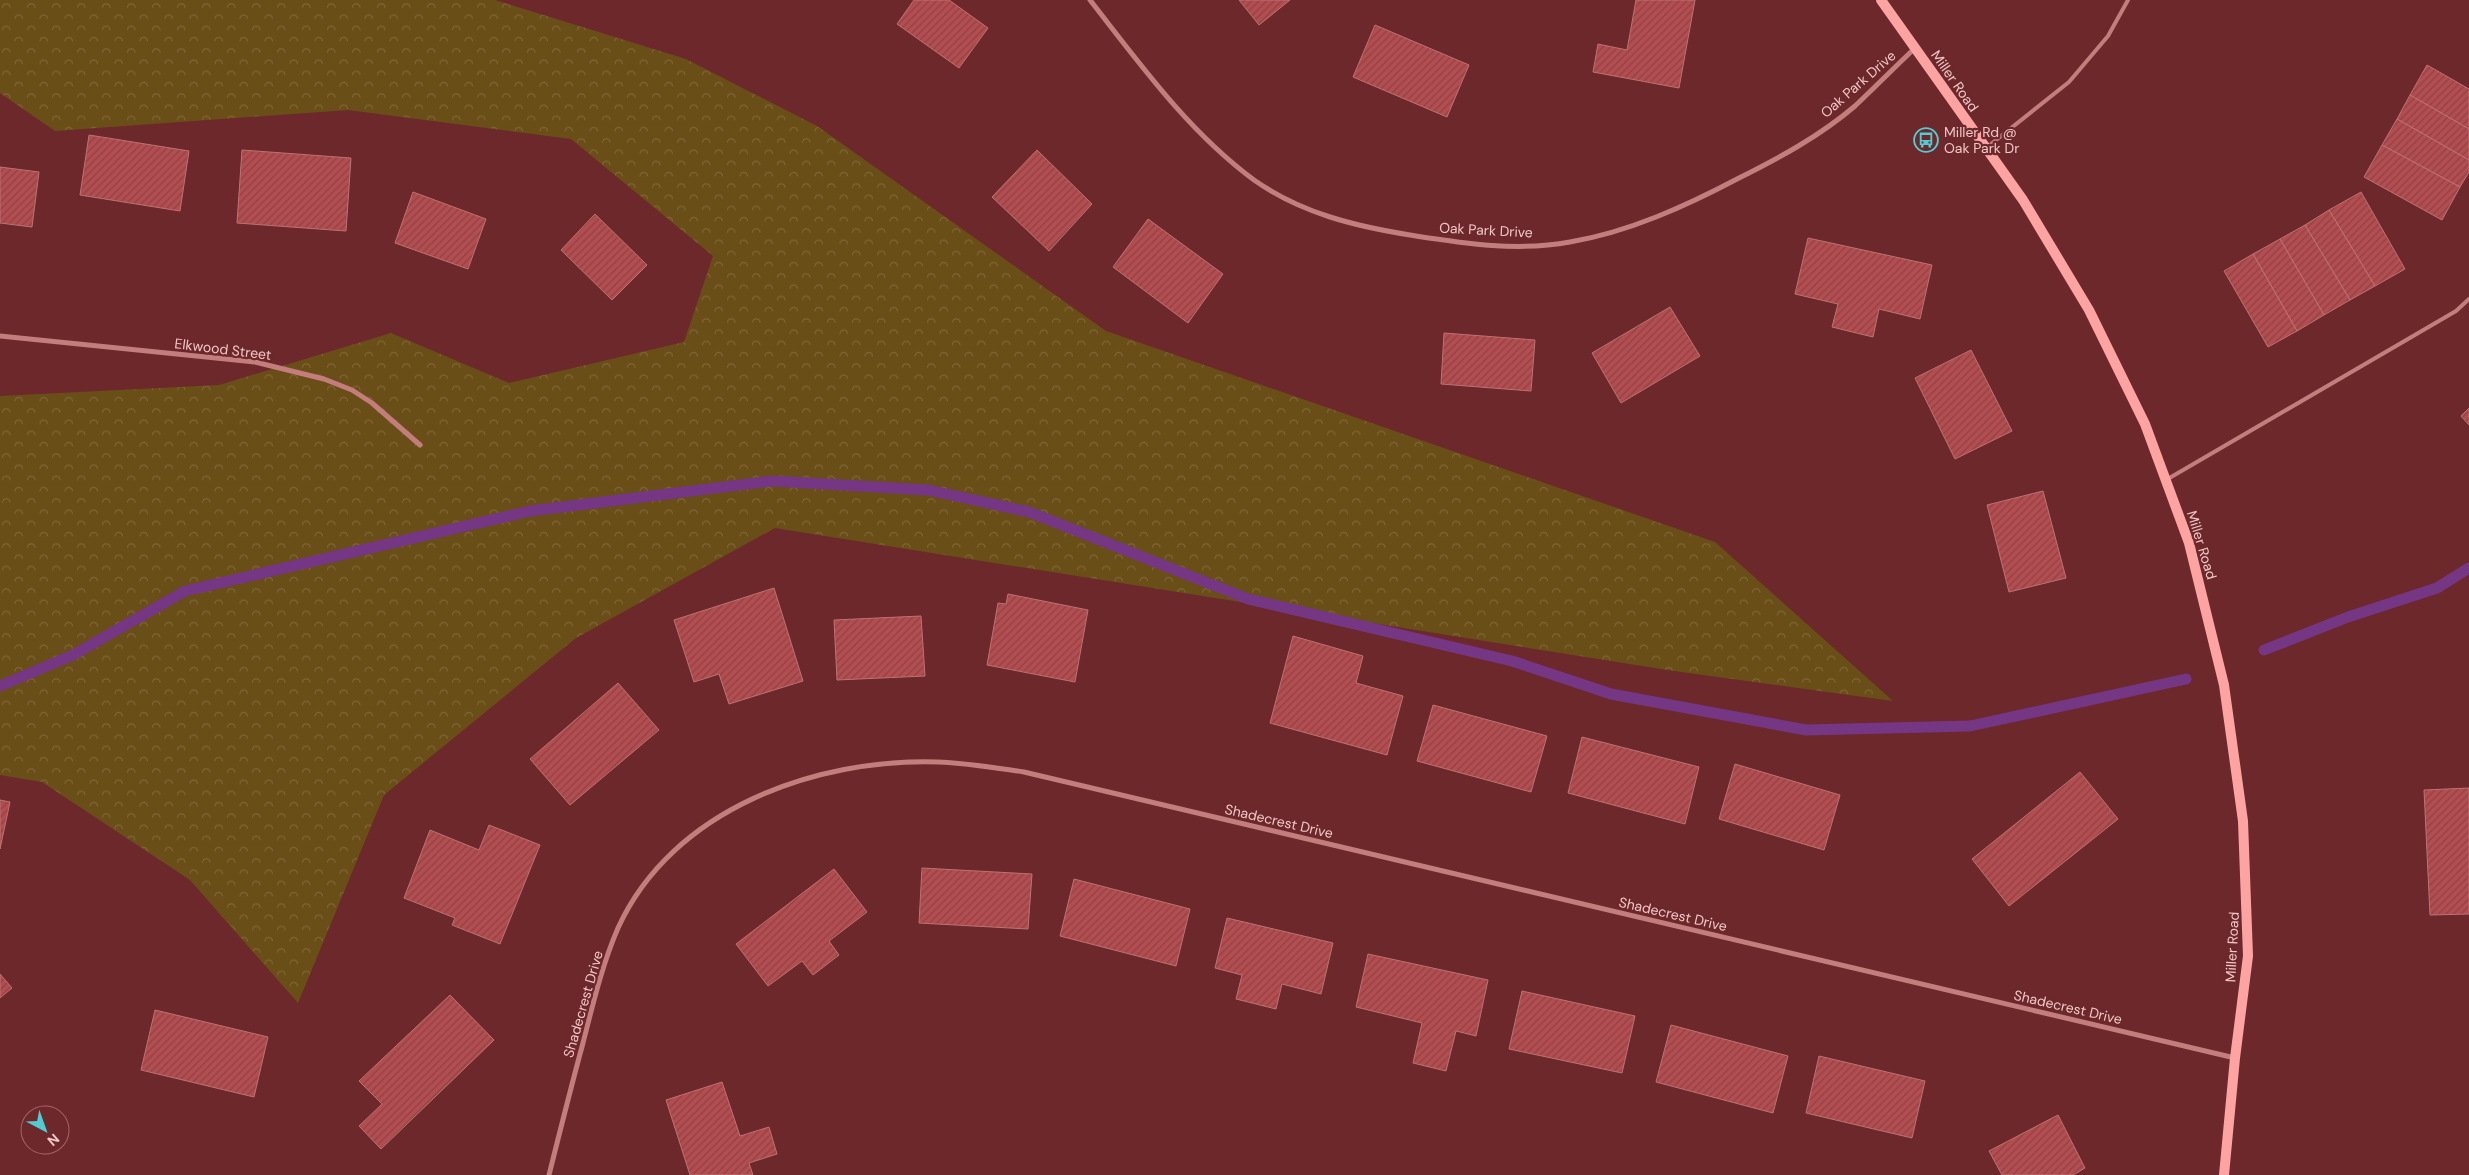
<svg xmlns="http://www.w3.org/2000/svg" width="2469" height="1175" font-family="'DM Sans',sans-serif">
<defs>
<pattern id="forest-crowns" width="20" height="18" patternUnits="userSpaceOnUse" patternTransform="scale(1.25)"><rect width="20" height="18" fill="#6a4e17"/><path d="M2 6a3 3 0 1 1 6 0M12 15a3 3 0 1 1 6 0" fill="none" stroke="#806637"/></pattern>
<pattern id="building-hatch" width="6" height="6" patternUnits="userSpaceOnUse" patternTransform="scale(1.25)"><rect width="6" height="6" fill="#b44c50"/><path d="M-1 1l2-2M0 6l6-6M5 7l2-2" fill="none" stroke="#894548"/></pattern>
</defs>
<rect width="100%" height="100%" fill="#6c282b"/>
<!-- forest -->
<polygon fill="url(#forest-crowns)" points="0,0 495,0 686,59 817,126 1106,331 1715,542 1893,701 1674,671 775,528 576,638 384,795 298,1003 190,880 42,782 0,775 0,396 219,385 391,333 509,383 684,342 713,256 571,139 348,110 55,131 0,93"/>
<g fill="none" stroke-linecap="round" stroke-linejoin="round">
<!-- stream -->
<g stroke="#753783" stroke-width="11">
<polyline points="2264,650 2348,617 2437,588 2469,568"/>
<polyline points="0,686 73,655 185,591 530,511 772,481 928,490 1029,512 1248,599 1512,661 1611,694 1806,730 1970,726 2186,679"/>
</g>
</g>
<!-- building -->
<g fill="url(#building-hatch)" stroke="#bf7272">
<polygon points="914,0 949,0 988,28 959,68 897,24"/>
<polygon points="1239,0 1290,0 1259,25"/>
<polygon points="1636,0 1695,0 1679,88 1593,72 1598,44 1627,50"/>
<polygon points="1375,25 1469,65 1447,117 1353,77"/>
<polygon points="2427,65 2469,89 2469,129 2410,95"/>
<polygon points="2410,95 2469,129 2469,160 2397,119"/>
<polygon points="2397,119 2469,160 2469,172 2460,187 2382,145"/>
<polygon points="89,135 189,151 180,211 80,195"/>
<polygon points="2382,145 2460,187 2442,220 2364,177"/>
<polygon points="242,150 351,158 346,231 237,223"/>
<polygon points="1037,150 1092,204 1049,251 992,197"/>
<polygon points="0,167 39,172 32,227 0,223"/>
<polygon points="413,192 486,219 468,269 395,243"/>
<polygon points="2361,192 2405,269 2375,286 2329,210"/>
<polygon points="2329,210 2375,286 2350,300 2305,225"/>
<polygon points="595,214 647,265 612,300 561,250"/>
<polygon points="1148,219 1223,274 1188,323 1113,267"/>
<polygon points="2305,225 2350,300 2324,315 2280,239"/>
<polygon points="1808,238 1932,265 1920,319 1879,309 1873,337 1832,327 1838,304 1795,294"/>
<polygon points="2280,239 2324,315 2297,331 2253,254"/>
<polygon points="2253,254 2297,331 2268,347 2224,271"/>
<polygon points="1670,307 1700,356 1621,403 1592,353"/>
<polygon points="1444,333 1535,340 1531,391 1441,384"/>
<polygon points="1971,350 2012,431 1955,459 1915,378"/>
<polygon points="2469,408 2469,425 2461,416"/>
<polygon points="2043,491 2066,578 2009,592 1987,505"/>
<polygon points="774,588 803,681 729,704 719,674 694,682 674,620"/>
<polygon points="1008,594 1088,610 1075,682 987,665 998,603 1006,604"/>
<polygon points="921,616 925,676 837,680 834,620"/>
<polygon points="1293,636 1363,656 1356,683 1403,696 1387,755 1270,723"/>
<polygon points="618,683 659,730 570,805 530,759"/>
<polygon points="1433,705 1547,736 1531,792 1417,761"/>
<polygon points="1582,737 1699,767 1685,824 1568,793"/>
<polygon points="1735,764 1840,795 1824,850 1719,819"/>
<polygon points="2080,772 2118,819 2009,906 1972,859"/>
<polygon points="2469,788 2469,914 2430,915 2424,790"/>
<polygon points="0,800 10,802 0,849"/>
<polygon points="489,825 540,845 500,944 452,925 455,918 404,898 430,830 479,850"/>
<polygon points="922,868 1032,874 1028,929 919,923"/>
<polygon points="834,869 867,912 829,941 839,955 813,975 802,961 768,986 736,944"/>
<polygon points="1074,879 1190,909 1176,966 1060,936"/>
<polygon points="1227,918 1333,943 1321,994 1282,984 1276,1009 1236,999 1242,975 1215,968"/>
<polygon points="1368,954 1488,980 1476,1036 1456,1031 1446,1071 1413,1063 1422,1023 1356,1007"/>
<polygon points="0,974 12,988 0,998"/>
<polygon points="1522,991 1635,1016 1622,1073 1509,1049"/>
<polygon points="450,995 494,1040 381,1149 359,1126 382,1104 359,1081"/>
<polygon points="155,1010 268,1037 254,1097 141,1070"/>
<polygon points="1671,1025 1788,1056 1773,1113 1656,1082"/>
<polygon points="1819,1056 1925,1081 1912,1138 1806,1113"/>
<polygon points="722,1082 740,1136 769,1127 777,1154 749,1163 753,1175 690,1175 666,1100"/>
<polygon points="2058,1115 2085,1168 2073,1175 2002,1175 1989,1151"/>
</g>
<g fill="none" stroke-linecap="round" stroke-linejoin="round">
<!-- lane -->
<g stroke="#c37d7c" stroke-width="4">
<polyline points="1986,148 2069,82 2108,36 2128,0"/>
<polyline points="2166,480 2456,311 2469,299"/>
</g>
<!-- street -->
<g stroke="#c37d7c" stroke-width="5">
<path d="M1090,0c50,64 98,131 164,180 47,33 100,46 156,55 52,8 107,17 160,7 59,-10 116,-36 169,-64 40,-20 81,-42 116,-72 20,-19 40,-39 60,-58"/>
<polyline points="0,336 255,362 324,379 352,390 372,403 420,445"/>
<path d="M549,1175c11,-44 22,-88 34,-132 10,-39 19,-78 35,-115 54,-119 198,-170 320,-166 29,1 58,6 86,10l1211,286"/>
</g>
<!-- secondary -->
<polyline stroke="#fda4a3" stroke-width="10" points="1881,0 2023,200 2089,310 2145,424 2189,543 2224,685 2243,821 2248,956 2235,1058 2224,1175"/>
</g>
<!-- icons -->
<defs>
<g id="bus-ring" transform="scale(1.25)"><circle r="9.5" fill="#6c282b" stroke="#51ccd3" stroke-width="1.5"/><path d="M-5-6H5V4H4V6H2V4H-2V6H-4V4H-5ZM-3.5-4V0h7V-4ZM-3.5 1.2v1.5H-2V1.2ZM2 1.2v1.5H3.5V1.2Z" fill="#51ccd3"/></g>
</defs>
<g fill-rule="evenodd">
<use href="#bus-ring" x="1926" y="140"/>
</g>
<g text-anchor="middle" stroke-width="4.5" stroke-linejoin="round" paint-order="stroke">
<!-- street labels -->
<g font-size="14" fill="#f1c6c5" stroke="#6c282b">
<text transform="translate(1955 81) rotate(55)" y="5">Miller Road</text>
<text transform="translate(1858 84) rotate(-41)" y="5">Oak Park Drive</text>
<text transform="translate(1486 230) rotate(3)" y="5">Oak Park Drive</text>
<text transform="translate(223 349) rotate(7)" y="5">Elkwood Street</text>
<text transform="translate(2202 545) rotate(73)" y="5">Miller Road</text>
<text transform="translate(1279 821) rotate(13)" y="5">Shadecrest Drive</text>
<text transform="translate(1673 914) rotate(13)" y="5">Shadecrest Drive</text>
<text transform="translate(2232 947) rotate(-87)" y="5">Miller Road</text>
<text transform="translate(583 1004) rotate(-74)" y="5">Shadecrest Drive</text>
<text transform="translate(2068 1007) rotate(13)" y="5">Shadecrest Drive</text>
</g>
<!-- poi labels -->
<g font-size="14" fill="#f1c6c5" stroke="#6c282b" text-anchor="start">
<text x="1944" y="137">Miller Rd @<tspan x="1944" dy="16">Oak Park Dr</tspan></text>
</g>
</g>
<!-- north arrow -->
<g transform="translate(45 1130) rotate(139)"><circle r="24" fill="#6c282b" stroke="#a16769"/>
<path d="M0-4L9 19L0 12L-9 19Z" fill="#51ccd3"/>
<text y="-8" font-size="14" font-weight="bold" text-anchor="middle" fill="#f1c6c5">N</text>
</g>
</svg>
